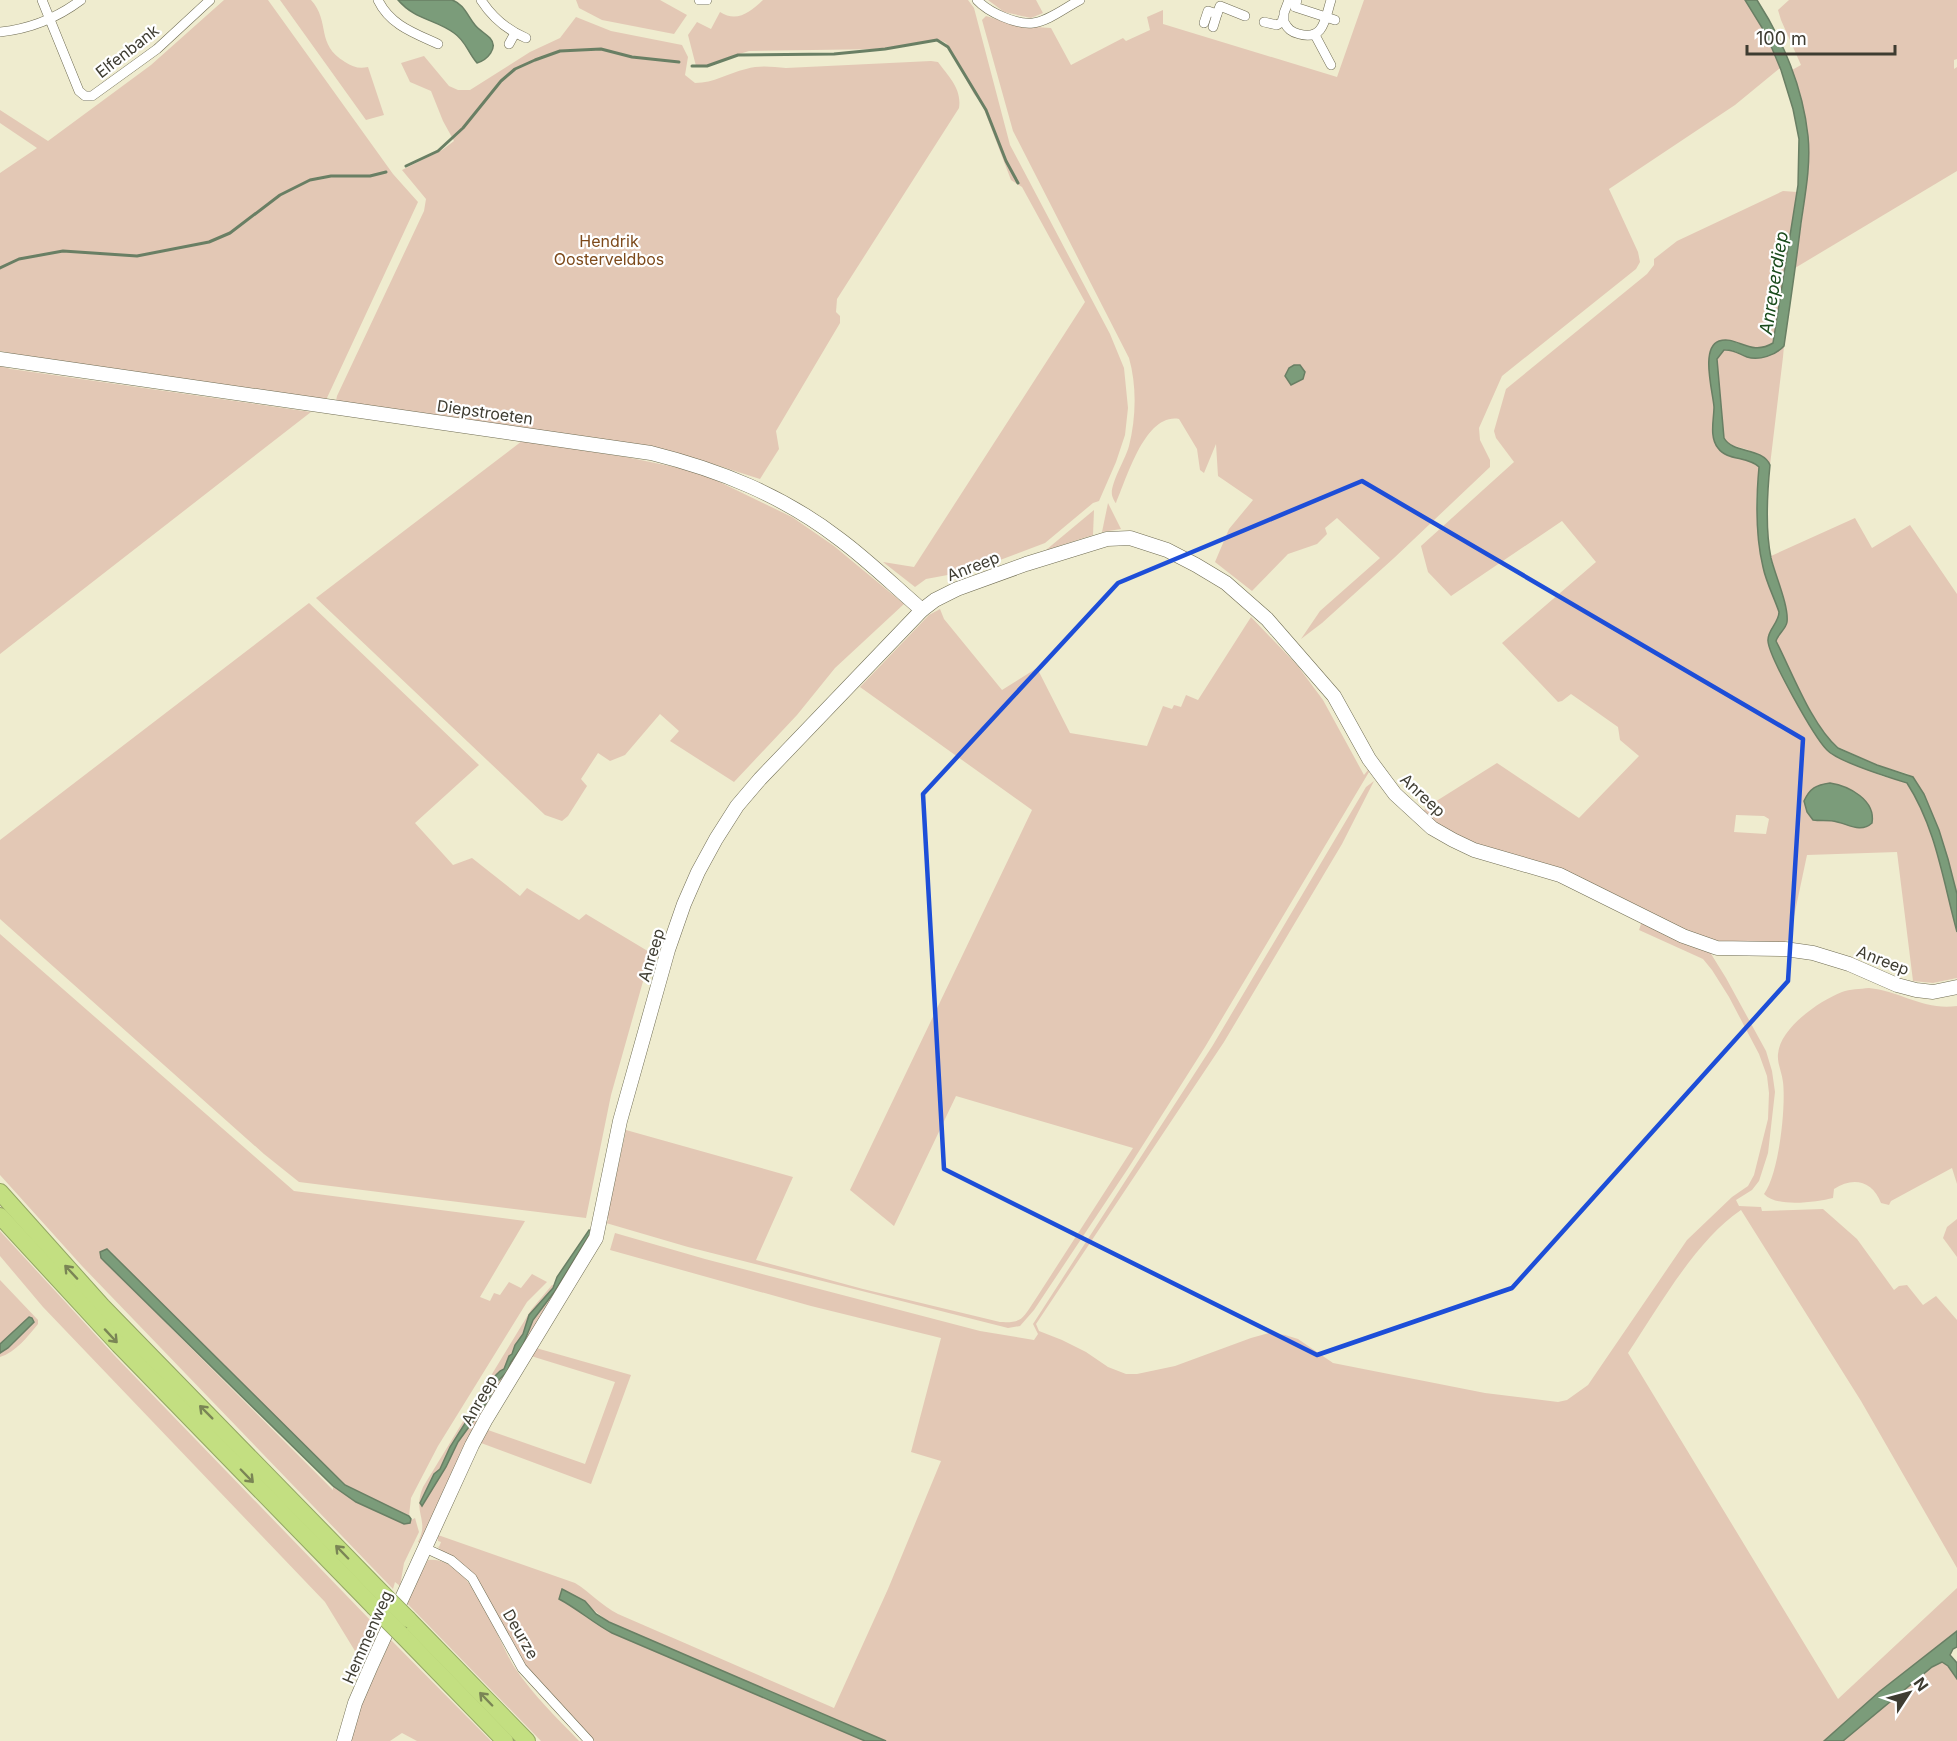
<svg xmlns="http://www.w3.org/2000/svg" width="1957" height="1741" font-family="Inter,sans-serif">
<rect width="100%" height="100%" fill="#efeccf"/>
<!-- green -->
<g fill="#e3c8b5" fill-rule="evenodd">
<polygon points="224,0 268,0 393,174 418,202 326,400 14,354 0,351 0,173 37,148 0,123 0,110 48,141 151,65"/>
<path d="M280,0h31c20,22 4,44 34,62 8,5 14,7 23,5l16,48 -18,5z"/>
<polygon points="576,0 660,0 687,15 674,34 602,20 579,8"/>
<path d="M763,0h205l6,8 36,137 100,189 14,34 4,40 -3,27 -9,27 -17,39 -6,2 -48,40 -90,34 -2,-3 -27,5 -11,8 -32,-25 31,5 171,-265 -63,-115 -11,-7 -29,-76 -8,-10 -28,-51 -6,-3 -59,9 -132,2c-18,5 -33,16 -53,15l-8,-31 9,-13 14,7 9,-17c17,11 30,0 43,-12z"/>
<polygon points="988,0 1036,0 1043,13 1031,18 1004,12"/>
<path d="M1364,0h381l21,34 14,34 -45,37 -126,84 29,63 2,10 -4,7 -134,107 -23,52 1,12 10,20v7l-96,91 -72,65 -21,16 19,-28 60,-53 -43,-40 -12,10 2,6 -10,10 -29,10 -36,37 -37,-29 14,-33 24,-29 -35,-24 -2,-32 -12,29 -4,-3 -3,-21 -18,-30c-34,-6 -52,59 -63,84 -1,0 -4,-7 -4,-8 -2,-11 14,-37 17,-49 7,-28 8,-60 0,-88l-116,-227 -31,-111 4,-4 34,10 31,2 20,37 52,-27 3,3 24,-11 -3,-13 16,-7v14l174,53z"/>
<path d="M1789,0h168v59l-3,1v9l3,-2v104l-162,97c9,-66 24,-134 -3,-198l9,-5 -20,-45 -3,-10z"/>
<path d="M576,17l35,14 71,14 6,12 -3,18 10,8c19,0 33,-10 51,-14 14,-4 26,-2 40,-1l145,-7 7,1c11,15 24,27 21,46l-122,191 -1,13 4,4v7l-64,108 3,18 -19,30 -69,-22 -355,-56 1,-5 87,-185 2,-12 -24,-29 40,-20 12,-9 -11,-20 -12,-30 -21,-9 -9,-19 23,-7 25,30 9,4h12l60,-38 30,-14z"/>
<path d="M1783,191l14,1 -24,152c-21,10 -31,-4 -51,-4l-13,31 5,36 1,35 14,13 20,6 10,6 -3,34 3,41 20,70v6l-10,16 24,63 34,54 55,25 25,6 20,38 8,25 22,87v46l-24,5 -20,-2 -16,-129 -90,3 -18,85 -4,1v4l-46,-1 -31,-5 -235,-95 -32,-16 -18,-17 7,-6 67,-42 82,55 60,-62 -19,-16 -2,-13 -47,-33 -9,7 -4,1 -56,-59 94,-81 -34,-41 -111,75 -23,-24 -7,-26 93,-84 -18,-24 -2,-7 12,-42 141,-115 7,-9v-6l23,-18zM1736,815l28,1 5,3 -3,15 -32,-2z"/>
<path d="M1784,346l-1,11 -13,108c-6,-13 -30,-17 -42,-21l-4,-6 -7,-79 7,-9c9,-1 15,4 23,7 10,3 30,-3 37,-11z"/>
<polygon points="0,366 11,369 311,412 0,654"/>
<polygon points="522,441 626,457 699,472 792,517 834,546 904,604 835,668 797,715 734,782 670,741 679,731 660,714 625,755 610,761 598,753 581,779 587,786 568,816 562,821 545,815 316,598"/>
<polygon points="1108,503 1121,529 1102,532"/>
<polygon points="1094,510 1093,535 1046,550"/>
<path d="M1855,518l17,30 38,-23 47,69v300l-18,-64 -15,-36 -16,-20 -31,-9 -39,-18c-25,-21 -46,-75 -62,-106l11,-27 -16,-58z"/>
<polygon points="309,603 479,765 415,823 453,865 472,858 520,896 527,888 579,920 586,914 651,953 611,1095 586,1218 299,1182 264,1154 0,919 0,840"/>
<path d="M940,609l4,10 58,71 35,-22 33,65 77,13 16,-40 9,3 2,-4 7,2 5,-12 12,5 53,-83 46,48 26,35 41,75 4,-5 1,2 -164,275 -76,120 -95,143 -14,16 -12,2 -320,-81 -82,-24 3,-4 -2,-2 19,-87 167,47 -37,83 107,29 137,33c23,1 22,-3 35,-22l98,-152 -177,-52 -62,130 -44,-36 182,-380 -172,-123 69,-72z"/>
<path d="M1374,781l-32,63 -118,198 -188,282 3,7 23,9 24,12 22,15 18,7h11l38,-8 76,-28 18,-5 16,2 13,4 35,24 152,30 73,9 9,-2 21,-15 99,-145 45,-43 16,-11 6,-11 14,-56 1,-26 -2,-17 -8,-22 -30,-57 -17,-27 -9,-11 -64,-29 3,-9 66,28 18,29 40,73 6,20 3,21 -7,61 -9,28 -7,9 -16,10 3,6 22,1 1,4 61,-2 34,30 37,51 5,-4 8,-1 16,20 13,-9 21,24v248l-96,-167 -120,-191c-45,30 -83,98 -113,143l210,346 119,-111v43l-78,61 -55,49h-938l-277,-119 -18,-14 -32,-9c19,10 34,24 53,34l253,108h-271l-70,-75 -32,-60 -55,-60 2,1 2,-5 -3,-1v-6l137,48c15,9 27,23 43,31l216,94 54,-119 53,-128 -30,-9 30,-114 -130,-32 -201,-56 5,-17 90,26 275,72 54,9 4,-6 -5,-10 180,-279 153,-258z"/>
<path d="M0,934l294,257 231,30 -45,76 10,4 4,-8 6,2 9,-13 12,6 11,-14 15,8 -20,20 -89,144 -27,52 -2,18 -64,-31 -150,-146 -85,-88 -9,7 232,232v-4l23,16 48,22 11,-6 4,14 -15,31 -4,23 18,-7 10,-19c44,-5 68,79 87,108 18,27 42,50 64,73h-38l-144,-148 3,-7 -5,-4 -2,7 -311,-323 -82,-91z"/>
<path d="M1869,988c31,3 56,23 88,18v178l-5,-16 -61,33 -2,4 -8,-2c-8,-22 -28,-27 -47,-14l-1,9c-17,4 -56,10 -69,-4 15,-20 22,-87 19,-112 -1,-9 -6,-19 -5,-28 2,-26 41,-53 64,-62 8,-3 18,-3 27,-4z"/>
<polygon points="1957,1219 1957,1257 1943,1238 1947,1227"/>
<polygon points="0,1231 115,1356 375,1625 372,1634 355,1651 325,1602 43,1307 0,1256"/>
<path d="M0,1280l38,40v4c-10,12 -22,28 -38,33z"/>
<path d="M552,1285l10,1 -141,258 -3,-2c12,-22 -6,-29 5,-55l108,-177z"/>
<polygon points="536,1348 631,1375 591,1484 481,1443 488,1430 585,1464 615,1382 531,1356"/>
<polygon points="391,1640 491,1741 417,1741 402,1733 390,1741 351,1741 361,1705"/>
<polygon points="1942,1662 1948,1666 1957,1679 1957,1741 1843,1741 1932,1667"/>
</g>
<!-- water -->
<g fill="#7b9c7a" stroke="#697f64" stroke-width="1.5">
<path d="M398,0h54c12,4 15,15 23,25 4,5 10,8 15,13 9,10 -3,22 -13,25 -9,-10 -11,-22 -23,-30 -19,-14 -39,-13 -56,-33z"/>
<path d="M1745,0h12c26,40 46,88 51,136 3,29 -3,59 -7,87 -5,41 -11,82 -17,123 -8,9 -25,15 -37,11 -8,-3 -14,-8 -23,-7l-7,9 7,79c9,16 38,9 46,27 -3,30 -5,64 1,93 4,17 18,48 16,64 -1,7 -9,12 -11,19 16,31 36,85 62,107l39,17 36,12 11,17 15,36 9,29 9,35v38c-14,-51 -21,-104 -50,-149 -16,-5 -69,-21 -80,-33 -13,-13 -58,-93 -59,-109 -1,-11 11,-18 11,-29 -5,-15 -13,-30 -16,-45 -8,-33 -7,-67 -4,-100 -11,-11 -32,-6 -41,-19 -9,-11 -4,-29 -4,-41 -1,-15 -14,-59 5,-66 18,-6 31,16 54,2l25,-158 1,-46 -6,-30 -12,-39 -15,-36z"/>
<polygon points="1294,365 1300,365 1305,372 1303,379 1291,385 1285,376 1289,368"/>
<path d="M1830,783c19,3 46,17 42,40 -12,11 -25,0 -39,-2 -6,-1 -13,0 -20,-1l-6,-8 -3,-11c6,-13 12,-16 26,-18z"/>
<polygon points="589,1230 594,1231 593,1234 588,1237 555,1291 533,1320 523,1345 511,1362 507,1372 497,1382 487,1402 458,1442 446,1467 422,1506 420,1503 434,1474 440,1469 450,1447 474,1409 482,1401 492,1381 494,1381 493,1378 500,1371 504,1369 509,1356 512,1354 515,1345 523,1334 529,1315 553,1288 557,1277"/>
<polygon points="107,1249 345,1485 409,1516 411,1519 410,1523 404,1524 356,1502 333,1486 105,1262 101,1258 100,1252"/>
<polygon points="29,1317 32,1318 34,1322 8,1348 0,1353 0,1344"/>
<path d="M562,1589l23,12 11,13 13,8 277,119h-21l-253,-108c-19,-10 -34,-24 -53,-34z"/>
<polygon points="1957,1631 1957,1647 1953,1649 1950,1655 1957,1663 1957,1679 1948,1666 1942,1662 1932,1667 1843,1741 1824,1741 1879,1692"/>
</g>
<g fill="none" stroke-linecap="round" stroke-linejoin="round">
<!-- stream -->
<g stroke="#697f64" stroke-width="3">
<polyline points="692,66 707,66 738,55 834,54 885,49 937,40 948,47 986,110 1006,161 1018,183"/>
<polyline points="406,166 438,151 463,128 501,81 515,69 535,60 560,51 601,49 632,57 679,62"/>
<polyline points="0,268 19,259 63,251 137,256 209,242 230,233 280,195 310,180 331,176 370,176 386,172"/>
</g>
<!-- street casing -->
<g stroke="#6f6c53" stroke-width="10">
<g id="street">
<polyline points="42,0 79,91 85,96 92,96 157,49 210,0"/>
<path d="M378,0c12,25 36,33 60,44"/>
<path d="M481,0c11,17 26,30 45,38"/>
<polyline points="699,0 707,0"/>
<path d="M977,0c11,12 39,25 56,23 16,-2 33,-16 47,-23"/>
<path d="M1289,0l-5,13v9c4,7 7,10 15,12 25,7 26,-15 32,-34"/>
<polyline points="1297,0 1295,7 1335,20"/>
<polyline points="1217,14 1220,6 1245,16"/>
<polyline points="1264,22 1277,25 1282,22 1283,18"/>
<polyline points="1204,23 1208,11 1217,14 1213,27"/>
<path d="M0,32c30,-3 57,-14 81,-32"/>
<polyline points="1315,35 1331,65"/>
<polyline points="509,44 515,33"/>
<polyline points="425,1548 451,1560 472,1578 522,1668 589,1741"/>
</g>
</g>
<!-- secondary casing -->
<g stroke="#6f6c53" stroke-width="15">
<g id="secondary">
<path d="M0,359l651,94c68,17 131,42 187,85 30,22 56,48 84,72"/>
<polyline points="344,1741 355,1703 371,1666 472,1445 486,1419 596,1238 620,1121 668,950 684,904 698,872 716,839 737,806 760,779 922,610 935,600 957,589 1026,564 1107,539 1130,538 1167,550 1196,565 1226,583 1267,619 1334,696 1369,759 1395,794 1432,828 1453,840 1474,850 1560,875 1683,936 1717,948 1785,949 1813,953 1849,964 1897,985 1916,990 1933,992 1957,987"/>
</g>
</g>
<!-- highway casing -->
<g stroke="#94a665" stroke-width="18">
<g id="highway">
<polyline points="0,1192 102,1306 383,1594"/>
<polyline points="0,1216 119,1345 374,1607"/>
<polyline points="408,1619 527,1741"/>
<polyline points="401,1634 505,1741"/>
</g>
</g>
<!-- street -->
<use href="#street" stroke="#fff" stroke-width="9"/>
<!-- secondary -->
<use href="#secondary" stroke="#fff" stroke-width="14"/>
<!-- highway -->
<use href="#highway" stroke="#c3df81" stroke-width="16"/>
<!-- highway-bridge casing -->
<g stroke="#94a665" stroke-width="18" stroke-linecap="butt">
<g id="highway-bridge">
<polyline points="383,1594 408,1619"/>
<polyline points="374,1607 401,1634"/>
</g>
</g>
<!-- highway-bridge -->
<use href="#highway-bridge" stroke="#c3df81" stroke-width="16"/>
</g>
<!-- one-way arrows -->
<defs><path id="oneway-shaft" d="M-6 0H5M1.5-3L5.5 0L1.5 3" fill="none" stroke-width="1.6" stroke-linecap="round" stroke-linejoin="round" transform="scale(1.5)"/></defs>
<g stroke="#7a8555">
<use href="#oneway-shaft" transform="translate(71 1272) rotate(-133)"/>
<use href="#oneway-shaft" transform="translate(111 1336) rotate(47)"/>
<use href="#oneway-shaft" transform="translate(206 1412) rotate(-135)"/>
<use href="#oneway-shaft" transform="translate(247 1476) rotate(46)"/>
<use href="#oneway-shaft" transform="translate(342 1552) rotate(-134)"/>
<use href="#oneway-shaft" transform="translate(486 1699) rotate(-134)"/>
</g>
<!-- marked area -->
<path fill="none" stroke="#1d4ed8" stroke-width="4.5" stroke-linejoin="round" d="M1362,481l441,258 -15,242 -276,307 -195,67 -373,-186 -21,-375 195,-211z"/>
<g text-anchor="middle" stroke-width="4.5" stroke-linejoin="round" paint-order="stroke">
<!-- street labels -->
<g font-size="16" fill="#3e3c31" stroke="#fff">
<text transform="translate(127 51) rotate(-38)" y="6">Elfenbank</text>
<text transform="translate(485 412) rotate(8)" y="6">Diepstroeten</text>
<text transform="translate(973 566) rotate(-21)" y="6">Anreep</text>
<text transform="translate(1423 795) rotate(43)" y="6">Anreep</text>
<text transform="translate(651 955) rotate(-73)" y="6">Anreep</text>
<text transform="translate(1883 960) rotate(21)" y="6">Anreep</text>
<text transform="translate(479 1400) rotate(-60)" y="6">Anreep</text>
<text transform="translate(521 1634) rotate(60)" y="6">Deurze</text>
<text transform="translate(367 1637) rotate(-66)" y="6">Hemmenweg</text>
</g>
<!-- park labels -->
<g font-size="16" fill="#7d4a1b" stroke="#fff">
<text x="609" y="247">Hendrik<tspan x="609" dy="18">Oosterveldbos</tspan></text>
</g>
<!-- water labels -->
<g font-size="18" font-style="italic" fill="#1a4b1c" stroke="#fff">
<text transform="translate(1774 283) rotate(-81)" y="6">Anreperdiep</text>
</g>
</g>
<!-- north arrow -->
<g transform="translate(1909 1693) rotate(54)" stroke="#ffffff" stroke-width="4.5" paint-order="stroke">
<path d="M0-4.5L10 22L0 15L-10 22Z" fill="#3e3c31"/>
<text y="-9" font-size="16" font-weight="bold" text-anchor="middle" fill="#3e3c31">N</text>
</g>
<!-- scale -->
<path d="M1747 45v9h148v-9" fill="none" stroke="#3e3c31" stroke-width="3"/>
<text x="1756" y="45" font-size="18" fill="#3e3c31" stroke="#ffffff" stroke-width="4.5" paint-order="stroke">100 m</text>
</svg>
